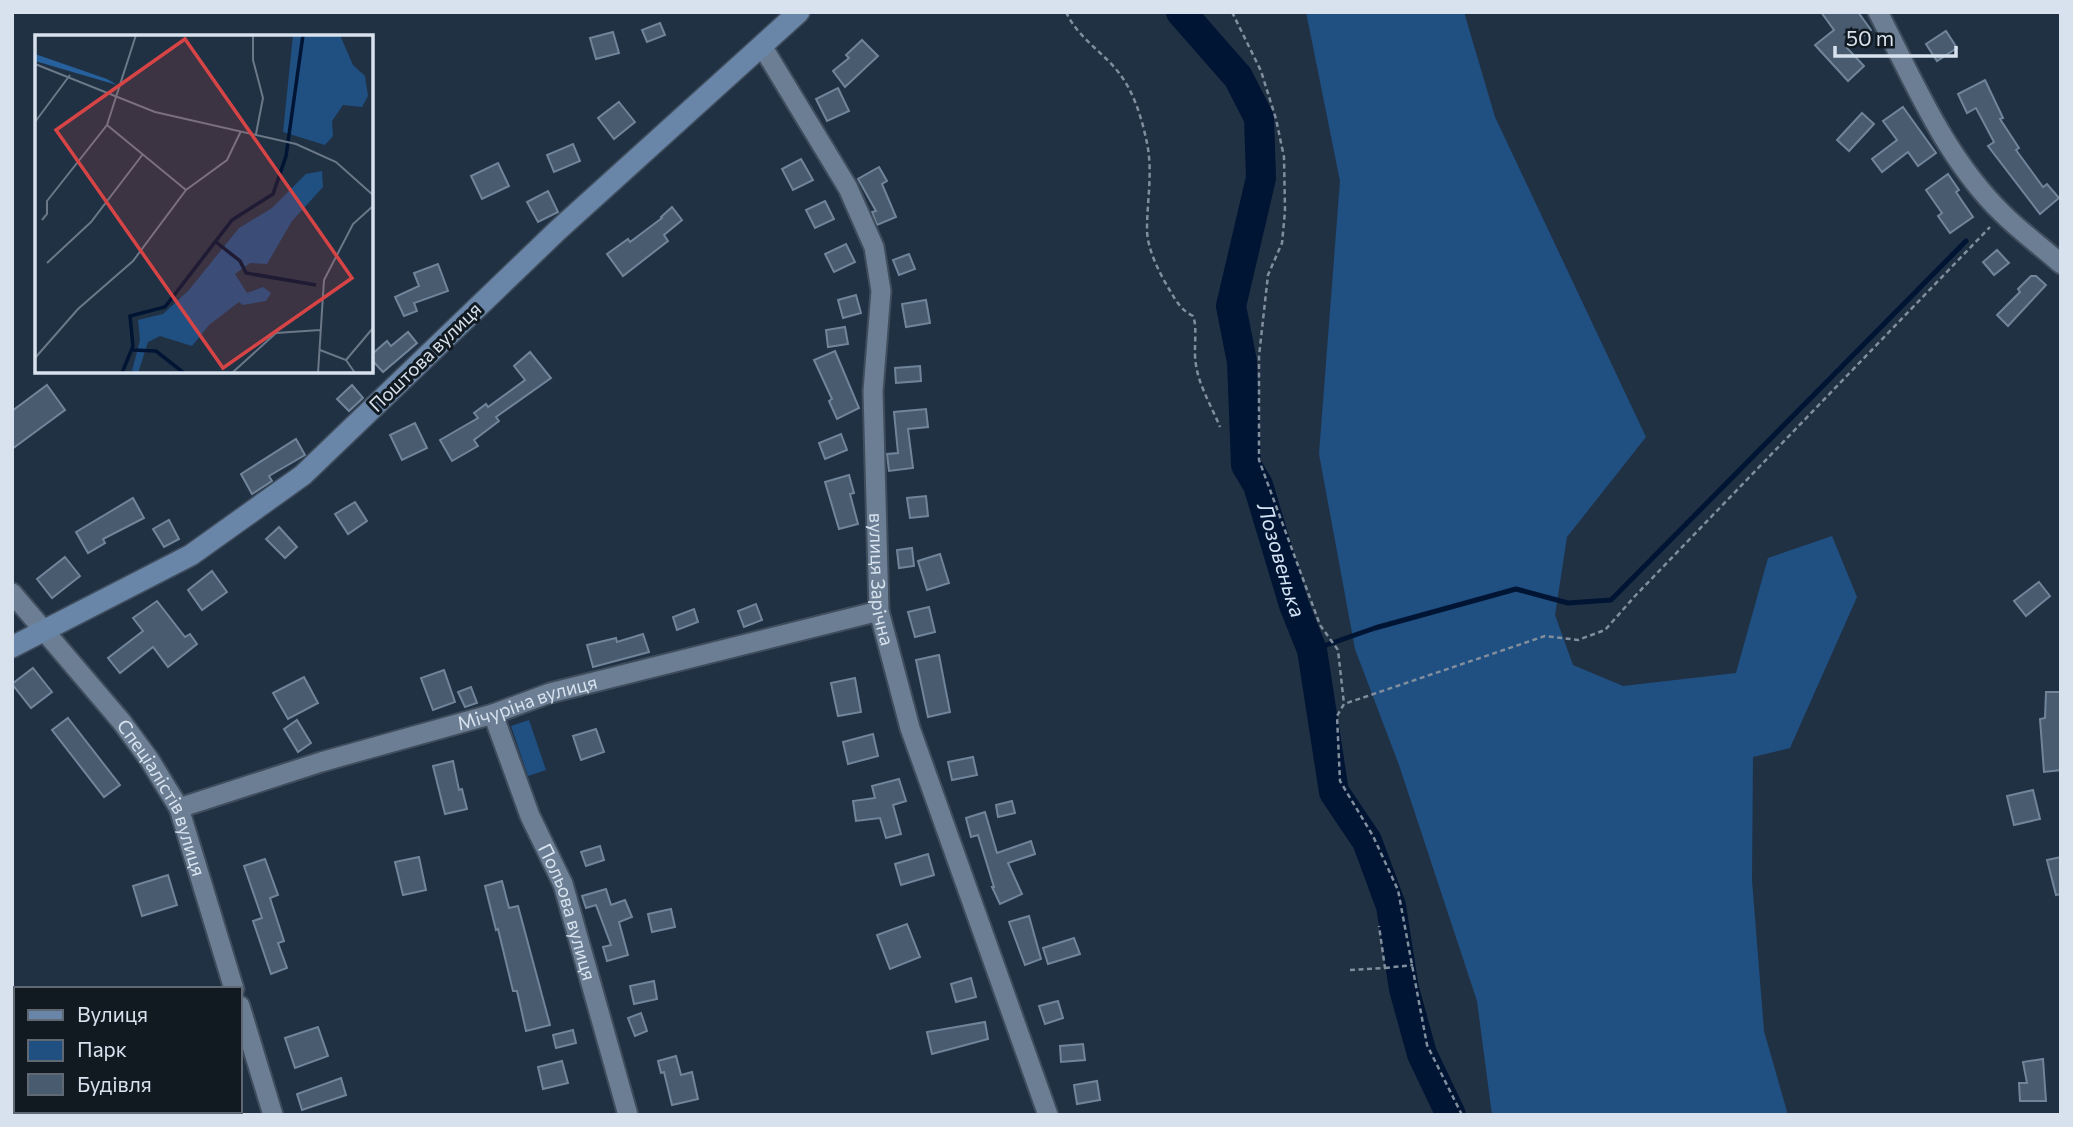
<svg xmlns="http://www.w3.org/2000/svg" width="2073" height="1127" font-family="Commissioner,sans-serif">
<rect width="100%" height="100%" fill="#213144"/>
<!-- green -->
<g fill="#204f81">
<polygon points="1306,12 1464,12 1495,117 1646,437 1567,537 1555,615 1573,665 1623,686 1736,673 1768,558 1832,536 1857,597 1790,748 1753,757 1752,880 1764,1031 1788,1115 1492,1115 1477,1001 1399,765 1355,649 1319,454 1340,181"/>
<polygon points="529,720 546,770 528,776 511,726"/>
</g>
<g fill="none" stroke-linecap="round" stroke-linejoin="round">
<!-- stream -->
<polyline stroke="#001533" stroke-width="5" points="1312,650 1375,628 1516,589 1568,603 1611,600 1966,241"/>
<!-- river -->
<path stroke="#001533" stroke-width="30" id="s1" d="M1181,12l57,65 21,41 2,60 -30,128 11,56 4,103 12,20 36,120 18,45 22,142 33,49 24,65 13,83 18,65 29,61"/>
</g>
<!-- building -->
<g fill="#485b6f" stroke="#70849a" stroke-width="2">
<polygon points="1821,12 1858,12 1871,30 1847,48 1864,66 1848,81 1815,45 1834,30"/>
<polygon points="660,23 665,35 647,42 642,30"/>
<polygon points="1946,31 1957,48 1937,61 1926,44"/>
<polygon points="613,32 619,53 596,59 590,38"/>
<polygon points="862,40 878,56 845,87 833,71 849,58 846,55"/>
<polygon points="1985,80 2003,118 2000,119 2019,148 2016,150 2043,187 2047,184 2059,198 2040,214 1988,146 1994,142 1976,108 1967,113 1958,94"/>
<polygon points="838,88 849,111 827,121 816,99"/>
<polygon points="619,102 635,122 614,139 598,118"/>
<polygon points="1903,107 1936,153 1918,166 1908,152 1882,172 1872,159 1897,140 1883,121"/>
<polygon points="1862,113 1874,124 1849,151 1837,140"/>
<polygon points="573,144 580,161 554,172 547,155"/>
<polygon points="801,159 813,180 793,190 782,169"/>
<polygon points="498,163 509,186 482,199 471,176"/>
<polygon points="879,167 887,181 882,184 896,217 877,225 872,212 876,211 858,179"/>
<polygon points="1948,174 1959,190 1956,192 1973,217 1950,233 1938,216 1942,213 1926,190"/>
<polygon points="548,191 558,212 538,222 527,202"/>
<polygon points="825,201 834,219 815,228 806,210"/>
<polygon points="672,207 682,220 664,235 668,241 623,276 607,254 628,239 630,242 662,218 661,217"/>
<polygon points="846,244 855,262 834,272 825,254"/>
<polygon points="1997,250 2009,263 1994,275 1983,262"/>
<polygon points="909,254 915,269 899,275 893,260"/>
<polygon points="438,264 448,291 414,303 417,311 404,316 395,297 419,286 414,273"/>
<polygon points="2031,276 2036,276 2046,285 2008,326 1997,315 2020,292 2018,289"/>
<polygon points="856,295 861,313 843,318 838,300"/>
<polygon points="926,300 930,323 906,327 902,304"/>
<polygon points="845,327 848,344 828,347 826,330"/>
<polygon points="408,332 417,343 383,372 371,359 371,355 387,341 391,346"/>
<polygon points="835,351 859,408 837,419 829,401 832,399 814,360"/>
<polygon points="530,352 551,378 496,417 499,421 474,440 478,446 452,461 440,440 478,418 474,413 486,404 488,407 525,380 514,366"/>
<polygon points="920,366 921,381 896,383 895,368"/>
<polygon points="47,385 65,410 12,449 12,411"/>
<polygon points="352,385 363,398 349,411 337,399"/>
<polygon points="926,409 928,427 908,429 913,468 889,471 887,454 898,453 894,412"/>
<polygon points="415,423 427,448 402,460 390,435"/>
<polygon points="841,434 847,450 825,459 819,443"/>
<polygon points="296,439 305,455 269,476 272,481 252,494 241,474"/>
<polygon points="849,475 854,493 850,494 858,524 839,529 825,482"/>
<polygon points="926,496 928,516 910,518 907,498"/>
<polygon points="133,498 144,518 103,539 105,543 88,553 76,532"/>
<polygon points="355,502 367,521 348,534 335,514"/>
<polygon points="169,520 179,539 164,547 153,529"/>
<polygon points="279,527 297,547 285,558 266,539"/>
<polygon points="912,548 914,566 899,568 897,550"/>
<polygon points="940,554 949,583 927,590 918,561"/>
<polygon points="65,557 80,576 52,598 37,579"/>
<polygon points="212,571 227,592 202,610 188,590"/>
<polygon points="2039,582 2050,596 2026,616 2014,601"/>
<polygon points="157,601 185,637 190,634 197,644 168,667 153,647 120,673 108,658 143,631 133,618"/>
<polygon points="756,604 762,620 744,627 738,611"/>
<polygon points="929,607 935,632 915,637 908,612"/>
<polygon points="694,609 698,622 677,630 673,617"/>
<polygon points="643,634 649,652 593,667 587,645 616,638 617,642"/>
<polygon points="939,655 950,712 928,717 916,660"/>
<polygon points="33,668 52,692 31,708 12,684"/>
<polygon points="444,670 455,702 433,710 421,678"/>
<polygon points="304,677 318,703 288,719 273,693"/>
<polygon points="855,678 861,712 838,716 831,683"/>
<polygon points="471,687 477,703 465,707 458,692"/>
<polygon points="2046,692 2061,692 2061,770 2044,772 2040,719 2045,718"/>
<polygon points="68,718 120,785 104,797 52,730"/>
<polygon points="297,720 311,743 298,752 284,729"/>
<polygon points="596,729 604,752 581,760 573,736"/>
<polygon points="873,734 878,756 848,764 843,742"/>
<polygon points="973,757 977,775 952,780 948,762"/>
<polygon points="453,761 459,790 462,789 467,809 445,814 433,766"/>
<polygon points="899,779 906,801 893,805 901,834 886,838 880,818 856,821 853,801 875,798 872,786"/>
<polygon points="2033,790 2040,819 2014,825 2007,796"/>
<polygon points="1012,801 1015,813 998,817 996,805"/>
<polygon points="985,812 997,853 1031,841 1035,854 1008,863 1022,894 1000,904 992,887 994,887 978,835 971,837 966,818"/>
<polygon points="600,846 604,860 586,866 581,852"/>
<polygon points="928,854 934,875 901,885 895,864"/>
<polygon points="419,857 426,890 403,895 395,862"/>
<polygon points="2061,857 2061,894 2056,895 2047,860"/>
<polygon points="265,859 278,895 270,898 284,941 278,943 287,968 271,974 253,921 262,918 244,866"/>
<polygon points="168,875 177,905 142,916 133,886"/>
<polygon points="502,881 509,908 518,906 550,1025 526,1031 517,991 513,991 498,929 496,930 485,886"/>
<polygon points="606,889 611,905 625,900 632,917 619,922 628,955 607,961 603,947 611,945 596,905 586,908 582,896"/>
<polygon points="671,909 675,927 652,932 648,914"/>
<polygon points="1029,916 1041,959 1025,965 1009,922"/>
<polygon points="907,924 920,957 890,969 877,935"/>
<polygon points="1074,938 1080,954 1048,964 1043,948"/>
<polygon points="971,978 976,997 956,1002 951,984"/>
<polygon points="654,981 657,999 634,1004 630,986"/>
<polygon points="1058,1001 1063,1018 1045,1024 1039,1006"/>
<polygon points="641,1013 647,1031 635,1036 628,1018"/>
<polygon points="985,1022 988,1039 932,1054 927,1032"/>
<polygon points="318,1027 328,1056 295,1068 285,1038"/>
<polygon points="573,1030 576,1043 556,1048 553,1035"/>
<polygon points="1083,1044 1085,1060 1061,1062 1060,1046"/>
<polygon points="676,1056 681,1075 692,1072 698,1099 672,1105 664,1072 661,1073 658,1061"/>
<polygon points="2043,1059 2046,1101 2020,1101 2019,1083 2027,1083 2023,1062"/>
<polygon points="562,1061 568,1083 543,1089 538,1067"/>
<polygon points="341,1078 346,1095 302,1110 297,1094"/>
<polygon points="1097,1081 1100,1100 1077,1104 1074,1085"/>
</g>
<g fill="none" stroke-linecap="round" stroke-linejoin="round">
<!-- street casing -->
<g stroke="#3f4d5d" stroke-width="23">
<g id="street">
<path d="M1878,12c36,70 68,147 125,202 18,18 39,33 58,50"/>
<path id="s2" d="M762,46l86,142 26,59 7,44 -8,100 6,220 31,117 138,387"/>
<path id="s3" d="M12,593l109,128 28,38 30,49 55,181"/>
<path id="s4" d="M493,714l37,102 33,68 65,231"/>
<path id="s5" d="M179,808l142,-46 172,-48 57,-21 329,-82"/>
<polyline points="240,1006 273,1115"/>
</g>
</g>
<!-- secondary casing -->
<g stroke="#3f4d5d" stroke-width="24">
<polyline id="secondary" points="12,647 191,555 303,475 558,230 799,12"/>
</g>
<!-- path -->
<g stroke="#818e9d" stroke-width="2.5" stroke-dasharray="5 3.5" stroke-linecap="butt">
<path d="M1066,12c12,26 36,39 53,61 15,19 23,46 28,70 6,30 0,57 0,86 0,20 12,43 22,60 7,12 12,21 24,27 5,12 0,34 3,49 3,21 16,42 24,62"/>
<polyline points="1232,12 1261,71 1276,119 1284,157 1285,211 1282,243 1268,275 1259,356 1259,460 1320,625 1338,650 1344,704"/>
<polyline points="1385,968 1413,965"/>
<polyline points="1350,970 1385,968 1379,926"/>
<polyline points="1462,1115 1427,1045 1398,890 1373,836 1340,781 1337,716 1344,704 1545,636 1578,640 1605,630 1635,596 1990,227"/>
</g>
<!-- street -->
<use href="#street" stroke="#6b7e94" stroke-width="19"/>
<!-- secondary -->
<use href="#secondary" stroke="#6986a8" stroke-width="21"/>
</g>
<g text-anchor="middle" stroke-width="6" stroke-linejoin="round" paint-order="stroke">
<!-- street labels -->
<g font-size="19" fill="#d7e2ee" stroke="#111921">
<text transform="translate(425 357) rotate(-44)" y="7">Поштова вулиця</text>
<text dy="7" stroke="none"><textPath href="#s2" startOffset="564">вулиця Зарічна</textPath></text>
<text dy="7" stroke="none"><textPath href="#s5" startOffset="364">Мічуріна вулиця</textPath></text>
<text dy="7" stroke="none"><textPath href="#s3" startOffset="256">Спеціалістів вулиця</textPath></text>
<text dy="7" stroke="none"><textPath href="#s4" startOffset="212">Польова вулиця</textPath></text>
</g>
<!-- water labels -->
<g font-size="21" font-style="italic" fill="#d4e3f4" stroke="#111921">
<text dy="7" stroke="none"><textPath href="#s1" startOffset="586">Лозовенька</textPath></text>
</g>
</g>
<!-- overview -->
<g transform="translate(35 35)">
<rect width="338" height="338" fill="#213144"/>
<path d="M258,0h47l13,30 12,11 3,20 -6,11 -19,-2 -11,16 1,15 -8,9 -42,-13zM287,136l1,16 -31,34 -25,43 -17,-1 -15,11 12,19 16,-6 8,6 -5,8 -23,4 -4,-3 -30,23 -17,21 -32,-10 -12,6 -10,31 -6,-2 8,-31 -2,-20 25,-6 26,-24 50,-62 33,-20 34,-34z" fill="#204f81"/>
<path d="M0,19l72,25 10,6 -82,-24z" fill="#26619d"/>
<path fill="none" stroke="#001533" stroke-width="3.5" d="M181,207l24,19 6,12 70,12M98,315l23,1 28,22M87,338l11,-27 -3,-30 35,-9 67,-87 41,-26 13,-38 17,-121"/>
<path fill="none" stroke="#6a7888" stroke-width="2" d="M218,0v25l10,38 -7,36M0,29l120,48 141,32 40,18 37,33M0,87l35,-47M72,90l79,65M7,185l5,-6v-13l60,-76 29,-90M12,228l44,-41 52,-68M285,315l26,10 9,13M0,323l43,-49 55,-48 53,-71 41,-30 14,-29M311,325l27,-32M197,338l44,-40 44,-3M283,338l6,-93 29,-56 20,-18"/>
<path fill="#d64446" fill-opacity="0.15" stroke="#d64446" stroke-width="3.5" d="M150,4l167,239 -129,90 -167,-238z"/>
<rect width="338" height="338" fill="none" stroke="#d7e2ee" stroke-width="3.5"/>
</g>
<!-- border -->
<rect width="2073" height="1127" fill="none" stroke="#d7e2ee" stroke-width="28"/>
<!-- legend -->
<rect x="14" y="987" width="228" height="126" fill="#111921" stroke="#606973" stroke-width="2"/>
<rect x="28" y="1010" width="35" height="10" fill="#6986a8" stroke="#606973" stroke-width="2"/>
<text x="77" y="1022" font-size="21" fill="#d7e2ee">Вулиця</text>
<rect x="28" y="1040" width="35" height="21" fill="#204f81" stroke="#606973" stroke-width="2"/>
<text x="77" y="1057" font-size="21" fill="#d7e2ee">Парк</text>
<rect x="28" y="1074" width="35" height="21" fill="#485b6f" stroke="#606973" stroke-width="2"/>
<text x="77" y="1092" font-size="21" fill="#d7e2ee">Будівля</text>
<!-- scale -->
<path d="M1835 46v10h121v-10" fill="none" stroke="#d7e2ee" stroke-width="3.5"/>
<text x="1846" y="46" font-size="21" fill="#d7e2ee" stroke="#111921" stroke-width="5" paint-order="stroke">50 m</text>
</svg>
